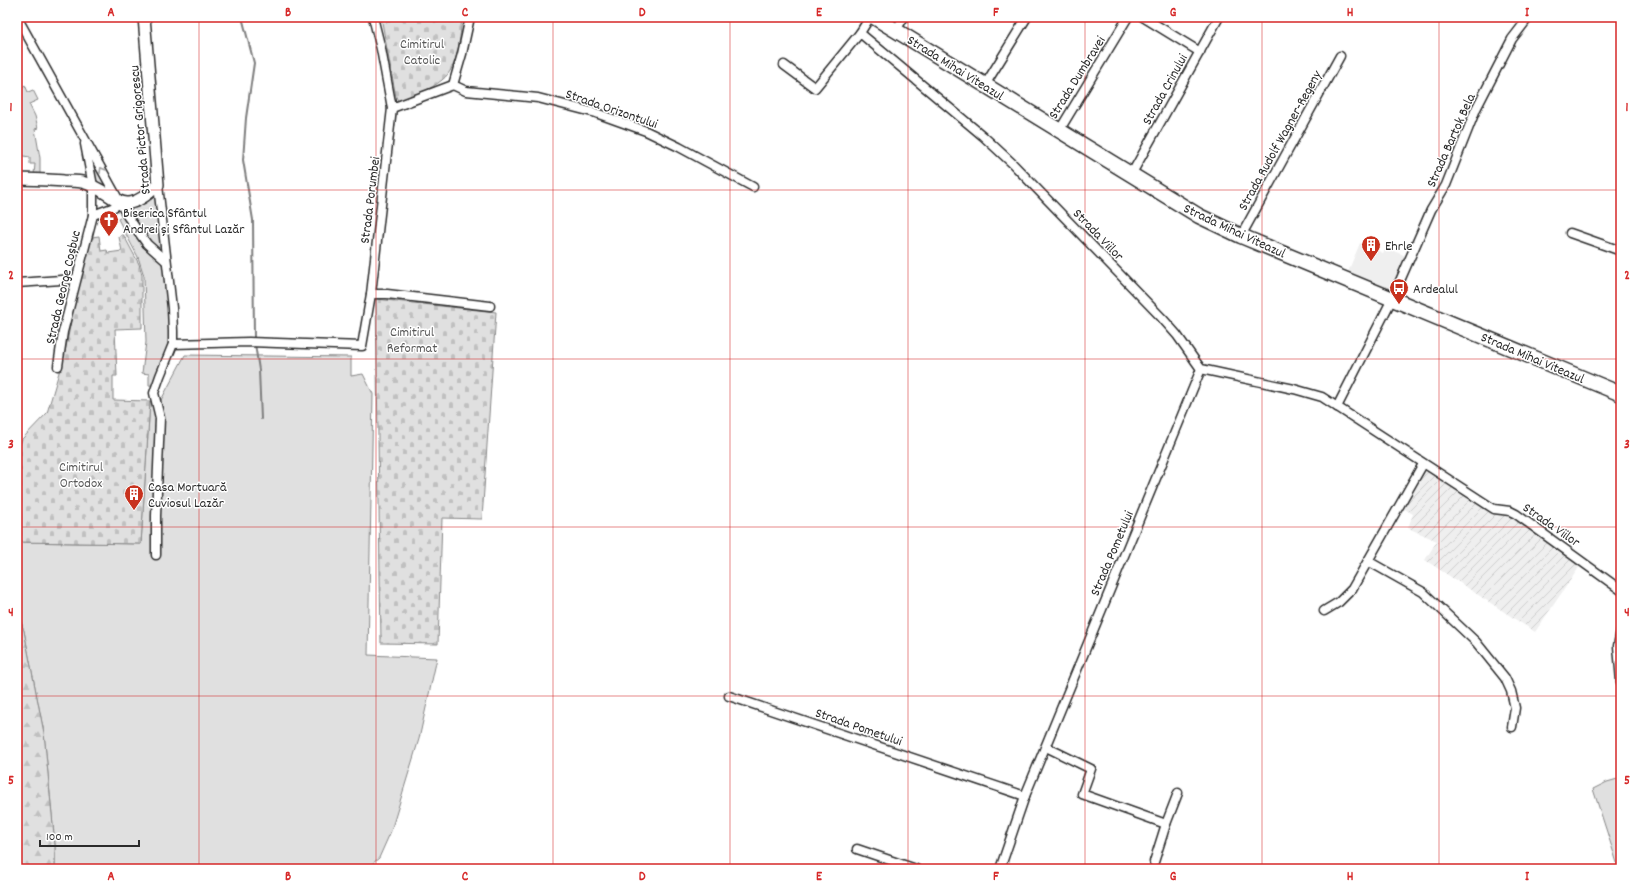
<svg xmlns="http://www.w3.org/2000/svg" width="1638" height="886" font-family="Dekko,sans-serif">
<defs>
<pattern id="industrial-furrows" width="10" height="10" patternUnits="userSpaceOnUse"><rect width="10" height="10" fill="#efefef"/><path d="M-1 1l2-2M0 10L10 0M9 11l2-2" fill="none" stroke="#cdcdcd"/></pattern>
<pattern id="forest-firs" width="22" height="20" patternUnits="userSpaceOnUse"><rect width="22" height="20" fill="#e0e0e0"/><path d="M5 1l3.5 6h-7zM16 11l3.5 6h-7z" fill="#c0c0c0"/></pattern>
<pattern id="cemetery-stones" width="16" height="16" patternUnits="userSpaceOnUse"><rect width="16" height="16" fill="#e0e0e0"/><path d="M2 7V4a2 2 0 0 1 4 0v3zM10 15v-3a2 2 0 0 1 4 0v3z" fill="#c0c0c0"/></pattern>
</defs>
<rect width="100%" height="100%" fill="#fff"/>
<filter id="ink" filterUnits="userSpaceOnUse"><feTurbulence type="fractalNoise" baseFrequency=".025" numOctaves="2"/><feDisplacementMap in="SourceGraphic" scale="8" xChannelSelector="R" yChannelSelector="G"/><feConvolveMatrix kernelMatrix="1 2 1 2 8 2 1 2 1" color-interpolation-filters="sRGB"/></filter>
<g filter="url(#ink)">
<!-- built -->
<polygon fill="#efefef" points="1360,243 1383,253 1386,248 1406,256 1391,291 1348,272"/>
<!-- industrial -->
<polygon fill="url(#industrial-furrows)" points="1424,468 1497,514 1514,516 1582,563 1535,632 1425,560 1437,541 1408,528 1413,514 1401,507"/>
<!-- grass -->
<g fill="#e0e0e0" stroke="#868686">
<polygon points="25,85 28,92 33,90 38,100 29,104 35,116 38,128 35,129 40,158 40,174 34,174 35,164 30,164 30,157 17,155 17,86 19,89"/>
<polygon points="83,137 121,203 158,185 173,331 156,386 149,385 149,374 142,373 146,342 144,276 138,257 118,219 127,214 93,186"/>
<polygon points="185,355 351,357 351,376 363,374 373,394 368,655 437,658 419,739 391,831 379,858 366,869 55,869 55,845 44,733 24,631 17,610 17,542 141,544 150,401 160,402"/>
<polygon points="1621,778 1621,869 1619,869 1593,789 1607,782"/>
</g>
<!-- forest -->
<polygon fill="url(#forest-firs)" stroke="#868686" points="17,610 24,631 44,733 55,845 55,869 17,869"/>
<!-- cemetery -->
<g fill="url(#cemetery-stones)" stroke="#868686">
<path d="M381,17h81c-2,20 -3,50 -20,63 -12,10 -29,16 -43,22l-3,-5z"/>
<polygon points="123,234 139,264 142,275 142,328 115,329 117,376 113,376 113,400 150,401 141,544 17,542 17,453 22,439 47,413 65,352 76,296 92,237 99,236 101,251 107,250 108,253 122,251 119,237"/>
<polygon points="376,299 496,312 482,519 442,518 438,644 381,643"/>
</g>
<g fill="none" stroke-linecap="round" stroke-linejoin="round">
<!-- stream -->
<g stroke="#7e7e7e" stroke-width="2">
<polyline points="242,17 254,63 246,118 243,160 253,220 254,340"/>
<polyline points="255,344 259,370 261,419"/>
</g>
<!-- street casing -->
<g stroke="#2b2b2b" stroke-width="11">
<g id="street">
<polyline points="17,17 128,217 147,244 166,261"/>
<polyline points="870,17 860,33 983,136 1012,163 1162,318 1177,335 1201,369 1294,389 1322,397 1494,509 1510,511 1516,514 1621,590"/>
<polyline points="1143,17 1200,52"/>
<polyline points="896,30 904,17"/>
<polyline points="784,65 815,88 860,33"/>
<polyline points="453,85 466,91 538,98 596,113 646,131 679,147 753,187"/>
<polyline points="453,85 462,54 470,17"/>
<polyline points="985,85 1027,17"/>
<polyline points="392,108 453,85"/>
<polyline points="1059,131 1128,17"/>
<polyline points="1131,175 1219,17"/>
<polyline points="93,215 112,208 121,203"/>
<polyline points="1570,233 1621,251"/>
<polyline points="1241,236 1340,56"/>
<polyline points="17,283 76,279"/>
<polyline points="371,294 387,294 490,306"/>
<polyline points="173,344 249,342 362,346 371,294 392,108 381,49 373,17"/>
<polyline points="58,366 63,332 93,215 93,186 85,144"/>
<polyline points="1337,407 1392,299 1431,210 1446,185 1476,109 1512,39 1529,17"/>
<polyline points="156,555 156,516 160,418 154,393 160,376 173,344 173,331 172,308 158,185"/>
<polyline points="1368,561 1423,592 1476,642 1505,678 1511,691 1515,708 1512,727"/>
<polyline points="1324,611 1339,602 1352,589 1423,464"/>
<polyline points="1621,630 1618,646 1621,682"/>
<polyline points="729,696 1025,796"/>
<polyline points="1046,747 1091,769 1082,794 1166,824"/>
<polyline points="857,849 916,869"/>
<polyline points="1154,862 1166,824 1178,793"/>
<polyline points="1000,869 1025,796 1201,369"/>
</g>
</g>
<!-- secondary casing -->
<g stroke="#2b2b2b" stroke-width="14">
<path id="secondary" d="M17,179c16,0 31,1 47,2 5,0 12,0 18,1 36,10 37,40 76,3l-14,-168"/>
</g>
<!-- highway casing -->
<g stroke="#2b2b2b" stroke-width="17">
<polyline id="highway" points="874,17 1199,216 1241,236 1621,394"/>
</g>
<!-- street -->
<use href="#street" stroke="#fff" stroke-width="8"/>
<!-- secondary -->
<use href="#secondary" stroke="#fff" stroke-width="11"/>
<!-- highway -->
<use href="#highway" stroke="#fff" stroke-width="14"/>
</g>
<!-- one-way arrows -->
<defs><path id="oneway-chevron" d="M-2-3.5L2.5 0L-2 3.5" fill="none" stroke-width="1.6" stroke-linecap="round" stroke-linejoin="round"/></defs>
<use stroke="#a0a0a0" href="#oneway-chevron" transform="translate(102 170) rotate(-120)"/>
</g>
<!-- grid -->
<path fill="none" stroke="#d62828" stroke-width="1" stroke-opacity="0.55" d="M199,17v852M376,17v852M553,17v852M730,17v852M908,17v852M1085,17v852M1262,17v852M1439,17v852M17,190h1604M17,359h1604M17,527h1604M17,696h1604"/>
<!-- icons -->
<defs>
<g id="church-pin" transform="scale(1)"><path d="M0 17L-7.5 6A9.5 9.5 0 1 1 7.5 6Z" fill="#c8321e" stroke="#fff"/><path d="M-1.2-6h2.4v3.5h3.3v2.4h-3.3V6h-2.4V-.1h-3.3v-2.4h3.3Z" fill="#fff"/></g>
<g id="building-pin" transform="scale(1)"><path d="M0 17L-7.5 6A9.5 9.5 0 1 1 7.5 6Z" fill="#c8321e" stroke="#fff"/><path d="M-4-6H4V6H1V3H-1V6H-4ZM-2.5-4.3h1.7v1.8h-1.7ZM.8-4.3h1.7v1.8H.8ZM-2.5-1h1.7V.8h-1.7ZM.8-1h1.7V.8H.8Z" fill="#fff"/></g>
<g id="bus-pin" transform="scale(1)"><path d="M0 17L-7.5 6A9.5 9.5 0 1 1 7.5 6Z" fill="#c8321e" stroke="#fff"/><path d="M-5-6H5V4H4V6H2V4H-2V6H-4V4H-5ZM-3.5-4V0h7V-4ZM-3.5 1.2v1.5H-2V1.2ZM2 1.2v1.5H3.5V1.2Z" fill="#fff"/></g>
</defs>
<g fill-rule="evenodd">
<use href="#church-pin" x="109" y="220"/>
<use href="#building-pin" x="1371" y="245"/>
<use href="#bus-pin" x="1399" y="288"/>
<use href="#building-pin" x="134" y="494"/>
</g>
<g text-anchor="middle" stroke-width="3" stroke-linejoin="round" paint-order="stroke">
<!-- park labels -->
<g font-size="14" fill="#585858" stroke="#fff">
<text x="422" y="48">Cimitirul<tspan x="422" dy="16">Catolic</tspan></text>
<text x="412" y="336">Cimitirul<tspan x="412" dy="16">Reformat</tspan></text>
<text x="81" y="471">Cimitirul<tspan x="81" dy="16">Ortodox</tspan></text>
</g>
<!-- street labels -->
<g font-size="14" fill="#2b2b2b" stroke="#fff">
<text transform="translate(956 67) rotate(32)" y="5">Strada Mihai Viteazul</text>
<text transform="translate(1076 77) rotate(-58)" y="5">Strada Dumbravei</text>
<text transform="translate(1164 89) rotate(-61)" y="5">Strada Crinului</text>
<text transform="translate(612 108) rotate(19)" y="5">Strada Orizontului</text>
<text transform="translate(139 130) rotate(-95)" y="5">Strada Pictor Grigorescu</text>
<text transform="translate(1279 140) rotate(-61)" y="5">Strada Rudolf Wagner-Regeny</text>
<text transform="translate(1450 140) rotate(-66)" y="5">Strada Bartok Bela</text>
<text transform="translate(369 200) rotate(-83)" y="5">Strada Porumbei</text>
<text transform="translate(1235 230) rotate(25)" y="5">Strada Mihai Viteazul</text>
<text transform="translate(1099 234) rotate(46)" y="5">Strada Viilor</text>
<text transform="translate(62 287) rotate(-77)" y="5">Strada George Coșbuc</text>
<text transform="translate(1533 357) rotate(23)" y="5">Strada Mihai Viteazul</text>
<text transform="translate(1552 524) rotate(35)" y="5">Strada Viilor</text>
<text transform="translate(1111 553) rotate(-67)" y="5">Strada Pometului</text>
<text transform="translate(859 726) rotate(19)" y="5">Strada Pometului</text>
</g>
<!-- poi labels -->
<g font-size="14" fill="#2b2b2b" stroke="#fff" text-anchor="start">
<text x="123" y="217">Biserica Sfântul<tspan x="123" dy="16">Andrei și Sfântul Lazăr</tspan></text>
<text x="1385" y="250">Ehrle</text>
<text x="1413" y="293">Ardealul</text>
<text x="148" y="491">Casa Mortuară<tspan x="148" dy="16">Cuviosul Lazăr</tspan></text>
</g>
</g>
<!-- margin -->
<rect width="1638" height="886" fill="none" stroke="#fff" stroke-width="44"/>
<!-- scale -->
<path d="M40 840v6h99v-6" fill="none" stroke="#2b2b2b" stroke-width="2"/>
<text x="46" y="840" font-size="12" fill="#2b2b2b" stroke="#ffffff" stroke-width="3" paint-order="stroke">100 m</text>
<rect x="22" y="22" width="1594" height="842" fill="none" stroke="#d62828" stroke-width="1.5"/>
<g font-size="13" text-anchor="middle" font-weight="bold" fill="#d62828">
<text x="111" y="16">A</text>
<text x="288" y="16">B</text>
<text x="465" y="16">C</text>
<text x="642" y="16">D</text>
<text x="819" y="16">E</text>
<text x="996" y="16">F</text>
<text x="1173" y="16">G</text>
<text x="1350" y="16">H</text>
<text x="1527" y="16">I</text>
<text x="11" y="111">1</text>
<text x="1627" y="111">1</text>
<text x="11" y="279">2</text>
<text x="1627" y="279">2</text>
<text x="11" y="448">3</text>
<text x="1627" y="448">3</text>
<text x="11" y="616">4</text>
<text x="1627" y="616">4</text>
<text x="11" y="784">5</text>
<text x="1627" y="784">5</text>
<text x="111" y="880">A</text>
<text x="288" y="880">B</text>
<text x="465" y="880">C</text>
<text x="642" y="880">D</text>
<text x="819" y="880">E</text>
<text x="996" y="880">F</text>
<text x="1173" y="880">G</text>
<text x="1350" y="880">H</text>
<text x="1527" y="880">I</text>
</g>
</svg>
